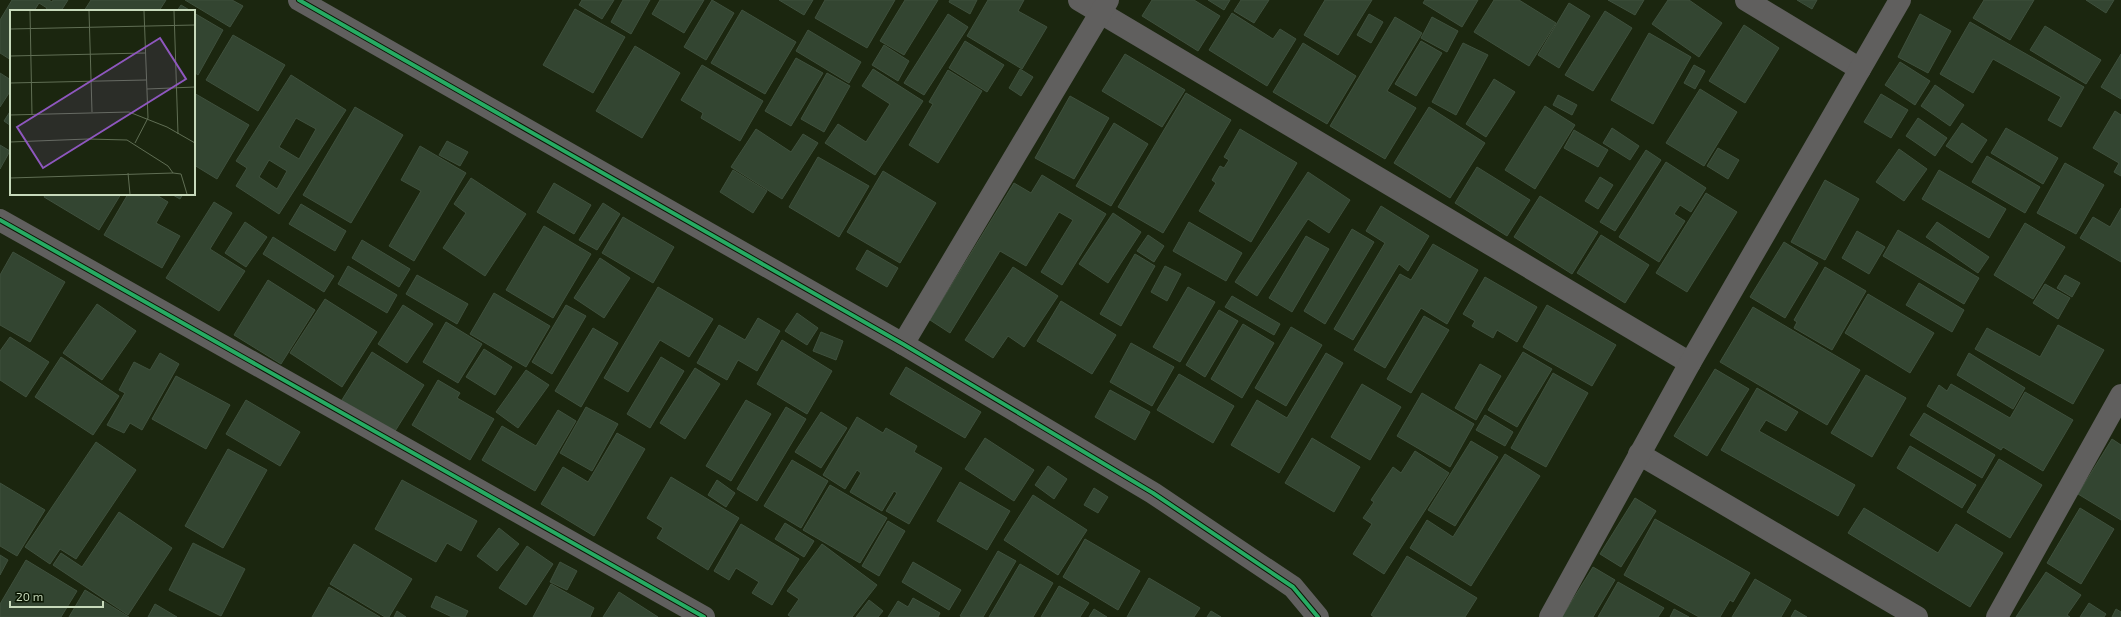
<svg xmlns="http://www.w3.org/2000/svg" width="2121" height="617" font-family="'Exo 2',sans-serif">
<rect width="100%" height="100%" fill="#1b260f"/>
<!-- building -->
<g fill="#334531" stroke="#3f503d" fill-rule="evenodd">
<polygon points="12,0 49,0 52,2 53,0 68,0 61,11 45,11 47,8 39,3 34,11 11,11 11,60 0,53 0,20"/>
<polygon points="91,0 166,0 159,11 84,11"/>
<polygon points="185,0 232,0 243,6 230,27"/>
<polygon points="582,0 614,0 602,19 579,5"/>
<polygon points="623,0 650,0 631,34 611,22"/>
<polygon points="660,0 704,0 684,33 652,14"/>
<polygon points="712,0 734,13 706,60 684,47"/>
<polygon points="779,0 813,0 804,15"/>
<polygon points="825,0 895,0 867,48 815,18"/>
<polygon points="905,0 938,0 904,55 880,41"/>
<polygon points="950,0 977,0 970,14 949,2"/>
<polygon points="988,0 1024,0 1018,11 1047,27 1022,69 967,36"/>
<polygon points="1152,0 1194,0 1220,16 1198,51 1142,16"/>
<polygon points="1208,0 1230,0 1224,10"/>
<polygon points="1241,0 1269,0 1254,23 1234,11"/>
<polygon points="1325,0 1372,0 1338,55 1304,35"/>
<polygon points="1425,0 1478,0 1462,27 1423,3"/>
<polygon points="1494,0 1519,0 1556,23 1529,66 1474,32"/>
<polygon points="1608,0 1644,0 1635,15"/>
<polygon points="1668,0 1689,0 1722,23 1699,57 1652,24"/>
<polygon points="1797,0 1817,0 1812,9"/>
<polygon points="1984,0 2034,0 2010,40 1973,18"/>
<polygon points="2086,0 2114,0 2106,13"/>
<polygon points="1569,3 1590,16 1559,68 1538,55"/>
<polygon points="181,5 191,11 177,11"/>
<polygon points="575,9 625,37 593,93 543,65"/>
<polygon points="742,10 796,42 765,94 711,63"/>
<polygon points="1605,11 1632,28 1593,91 1565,75"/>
<polygon points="194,13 223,30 198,75 194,72"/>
<polygon points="1232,13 1273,39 1280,29 1296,39 1267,86 1209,50"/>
<polygon points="948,14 968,27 924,95 904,83"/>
<polygon points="1369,14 1383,22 1371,43 1357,35"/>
<polygon points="1920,14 1951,31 1928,73 1898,57"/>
<polygon points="1395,17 1422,33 1387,91 1416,108 1385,159 1330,126"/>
<polygon points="1432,17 1458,31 1447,52 1421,38"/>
<polygon points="1970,22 2084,87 2061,127 2048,120 2061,97 1993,59 1973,93 1940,74"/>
<polygon points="1744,25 1779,48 1745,103 1709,81"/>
<polygon points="2045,26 2101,60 2086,84 2030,50"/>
<polygon points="808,30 861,62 849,83 796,51"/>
<polygon points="1649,33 1691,57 1653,124 1611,100"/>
<polygon points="233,35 285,65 258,111 206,80"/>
<polygon points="965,41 1004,65 987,92 949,68"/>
<polygon points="1421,41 1442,53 1416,96 1395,84"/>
<polygon points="1303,43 1356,76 1327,124 1273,92"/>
<polygon points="1463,43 1488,55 1456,115 1432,102"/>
<polygon points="884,45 909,61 898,81 872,65"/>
<polygon points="635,46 680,73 642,138 596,111"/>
<polygon points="1125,54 1185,90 1162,127 1102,91"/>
<polygon points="2121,54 2121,99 2101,87"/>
<polygon points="796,58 823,73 791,126 765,111"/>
<polygon points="1900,62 1930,81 1915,105 1885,85"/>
<polygon points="702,65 763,101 740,141 701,118 703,113 681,100"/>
<polygon points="1694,65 1705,71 1695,89 1684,83"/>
<polygon points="873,69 923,101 875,175 825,143 838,124 866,142 890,104 862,86"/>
<polygon points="1020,69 1033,77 1021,96 1009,88"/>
<polygon points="948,70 982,91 938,163 909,145 933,104 929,102"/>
<polygon points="0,73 11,80 11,90 0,107"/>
<polygon points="827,73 850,86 824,132 801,119"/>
<path d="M291,75l55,35 -67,104 -43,-28 11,-18 -11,-7zM296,118l20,11 -17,30 -20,-12zM269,160l18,11 -10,18 -18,-12z"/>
<polygon points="1494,79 1515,92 1486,137 1466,124"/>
<polygon points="1935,85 1964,105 1950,126 1921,106"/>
<polygon points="1700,89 1737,112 1704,166 1666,143"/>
<polygon points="194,93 249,125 217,179 194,165"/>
<polygon points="1186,93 1231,120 1163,233 1118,207"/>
<polygon points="1881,94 1908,110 1891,138 1864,122"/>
<polygon points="1558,95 1577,105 1572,115 1553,105"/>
<polygon points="1070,96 1109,118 1074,179 1035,158"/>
<polygon points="1545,106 1575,125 1535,189 1505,170"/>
<polygon points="355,107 403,135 351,223 303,195"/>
<polygon points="1429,107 1485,143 1450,198 1394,163"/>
<polygon points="11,110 11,126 4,121"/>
<polygon points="2115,111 2121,115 2121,176 2114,172 2119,163 2093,148"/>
<polygon points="1918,118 1947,138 1935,156 1906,136"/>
<polygon points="1114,123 1148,144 1111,206 1076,186"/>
<polygon points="1962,123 1987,140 1972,163 1946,146"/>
<polygon points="1612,128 1639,146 1630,160 1603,143"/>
<polygon points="2006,128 2058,158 2043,184 1991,153"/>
<polygon points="756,129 791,152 803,134 818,143 782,199 731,167"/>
<polygon points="1240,129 1297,163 1251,242 1199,211 1216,183 1212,180 1220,166 1224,168 1229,160 1224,157"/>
<polygon points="1574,130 1608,150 1598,167 1564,148"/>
<polygon points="447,141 468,152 460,166 439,155"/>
<polygon points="0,145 10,151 0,169"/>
<polygon points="420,146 466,173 414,261 389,246 421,191 401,180"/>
<polygon points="1718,148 1739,160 1728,179 1707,166"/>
<polygon points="1899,149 1927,169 1904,201 1876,182"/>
<polygon points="1646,150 1661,160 1615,231 1600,222"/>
<polygon points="1987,156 2040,187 2025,213 1972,182"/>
<polygon points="818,157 869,186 839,237 789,207"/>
<polygon points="1666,162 1706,188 1691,212 1680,205 1674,214 1685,221 1659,262 1619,237"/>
<polygon points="2065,163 2104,185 2076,234 2037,213"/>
<polygon points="1477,167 1530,200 1507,236 1455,203"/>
<polygon points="733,170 767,191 753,213 720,192"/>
<polygon points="1939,170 2006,209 1989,238 1922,199"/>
<polygon points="883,171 936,203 900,263 847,232"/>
<polygon points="1308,172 1350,200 1329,233 1308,219 1257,296 1235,282"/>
<polygon points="1042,175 1106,214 1062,285 1041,272 1073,220 1059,212 1026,266 1000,251 950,333 930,320 1014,183 1031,193"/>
<polygon points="1600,177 1613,185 1598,209 1585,201"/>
<polygon points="471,178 526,214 485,276 443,248 466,213 454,204"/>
<polygon points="1825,180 1859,199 1825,260 1791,242"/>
<polygon points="554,183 591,205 574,234 537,212"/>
<polygon points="1706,193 1737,212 1687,292 1656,273"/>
<polygon points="46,194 121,194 99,230 44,197"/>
<polygon points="128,194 155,194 168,202 156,223 180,236 162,268 104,235"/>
<polygon points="171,194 183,194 180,199"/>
<polygon points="1540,196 1598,232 1572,274 1514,237"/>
<polygon points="214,202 232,213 210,249 245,271 219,311 166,278"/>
<polygon points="603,203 620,214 597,250 579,240"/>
<polygon points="301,204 346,231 335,251 289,224"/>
<polygon points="1381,206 1429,236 1408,271 1399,264 1353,340 1334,329 1385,243 1366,231"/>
<polygon points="2121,208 2121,262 2080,238 2093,217 2110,227"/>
<polygon points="1113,213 1141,232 1108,283 1079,264"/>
<polygon points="623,217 674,247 653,283 602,253"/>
<polygon points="245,222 267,237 246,267 225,253"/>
<polygon points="1189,222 1242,253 1226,281 1173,251"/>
<polygon points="1937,222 1989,257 1978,273 1926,237"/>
<polygon points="2025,223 2065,247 2033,299 1994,275"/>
<polygon points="544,226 591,254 553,318 506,290"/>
<polygon points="1352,229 1374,242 1325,324 1304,311"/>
<polygon points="1898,230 1979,278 1964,304 1883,256"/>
<polygon points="1857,231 1885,247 1869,274 1842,258"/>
<polygon points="1148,235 1164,246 1154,262 1137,251"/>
<polygon points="1601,235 1649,265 1625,303 1577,273"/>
<polygon points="1306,236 1329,249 1292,312 1269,298"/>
<polygon points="273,237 334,276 324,292 263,254"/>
<polygon points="362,240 410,269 399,287 352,258"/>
<polygon points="1784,242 1818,263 1785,318 1750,297"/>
<polygon points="1433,244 1478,270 1447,324 1421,308 1385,368 1354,350 1400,274 1411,280"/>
<polygon points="867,250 898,268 887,287 856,269"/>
<polygon points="13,252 65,282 30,342 0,325 0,275"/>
<polygon points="1135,254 1155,266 1121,326 1100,314"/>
<polygon points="600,258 630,278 604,318 574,298"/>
<polygon points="348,266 397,295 387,313 338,284"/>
<polygon points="1165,266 1181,274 1167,301 1151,292"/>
<polygon points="1013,267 1058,296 1024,347 1008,336 993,358 965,340"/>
<polygon points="1825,267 1866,291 1832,350 1794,328 1797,322 1794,320"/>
<polygon points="417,275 468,304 457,324 406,294"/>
<polygon points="2065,275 2080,283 2072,297 2057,288"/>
<polygon points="1485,277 1537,307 1517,342 1497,330 1493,338 1472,326 1475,321 1463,314"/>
<polygon points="268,280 315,310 281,364 234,335"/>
<polygon points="1919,283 1964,310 1952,332 1906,305"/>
<polygon points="2045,284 2070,298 2058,319 2033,303"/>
<polygon points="658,287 713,319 689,357 660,340 628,392 604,378"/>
<polygon points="1188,287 1215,302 1180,362 1153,347"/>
<polygon points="494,293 550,326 526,367 470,334"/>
<polygon points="1868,294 1934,333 1910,373 1845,333"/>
<polygon points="1232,296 1280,324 1274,335 1225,307"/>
<polygon points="325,299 377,332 342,387 290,353"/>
<polygon points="1061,301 1116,335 1092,374 1037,341"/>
<polygon points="97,304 136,331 102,380 63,353"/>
<polygon points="403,305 433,324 407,363 378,344"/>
<polygon points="566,305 586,316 552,374 532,362"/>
<polygon points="1547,305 1616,345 1592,386 1523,347"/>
<polygon points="1753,307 1860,370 1827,425 1720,362"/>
<polygon points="1219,310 1238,321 1205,377 1186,365"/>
<polygon points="797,313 818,328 807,345 785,331"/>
<polygon points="1424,316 1449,330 1411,393 1387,379"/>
<polygon points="758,318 780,331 757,371 738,360 727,380 697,363 719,325 745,340"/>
<polygon points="446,322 482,344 458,383 423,362"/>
<polygon points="1243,324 1274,343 1242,398 1211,379"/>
<polygon points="2058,325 2104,350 2073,404 1975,349 1987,328 2040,357"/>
<polygon points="1291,327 1322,345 1286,406 1255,388"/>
<polygon points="593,328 618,343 581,407 555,391"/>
<polygon points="821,332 843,341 836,360 813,351"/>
<polygon points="10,337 49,362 26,397 0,380 0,351"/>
<polygon points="782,340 832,371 807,414 757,384"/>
<polygon points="1131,343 1174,367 1152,406 1110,382"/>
<polygon points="484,349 512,367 495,395 466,377"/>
<polygon points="372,352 424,385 392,436 340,403"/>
<polygon points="1523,352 1552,369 1517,427 1488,410"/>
<polygon points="160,353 179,364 142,430 130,423 124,433 107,425 125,393 119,390 134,362 150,370"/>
<polygon points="1326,353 1343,363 1279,473 1231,445 1257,400 1287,418"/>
<polygon points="1969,353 2025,388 2013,409 1957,375"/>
<polygon points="61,357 119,396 93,435 35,397"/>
<polygon points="661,357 684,371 650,428 627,414"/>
<polygon points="1480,364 1501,376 1476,420 1455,408"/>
<polygon points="906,367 981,412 965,438 890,394"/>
<polygon points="695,368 720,384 685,439 660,423"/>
<polygon points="1715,369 1749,389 1707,456 1674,436"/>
<polygon points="526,370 549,385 518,428 496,412"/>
<polygon points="1553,373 1588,393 1546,467 1511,448"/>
<polygon points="1179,374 1234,406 1213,443 1157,410"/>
<polygon points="1866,375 1906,398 1872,457 1831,433"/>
<polygon points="176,376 230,405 206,449 152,419"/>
<polygon points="438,380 460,393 457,398 494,419 470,460 412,425"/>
<polygon points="1362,384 1401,407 1370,460 1331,437"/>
<polygon points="1951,384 2010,418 2025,392 2073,420 2043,471 2003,447 2001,450 1927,406 1939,385 1947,391"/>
<polygon points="1757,388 1798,412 1786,431 1766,420 1759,431 1855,485 1838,516 1721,450"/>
<polygon points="1110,390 1150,412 1135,440 1095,417"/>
<polygon points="1422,393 1474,424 1450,467 1397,436"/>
<polygon points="246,400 300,432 280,466 226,434"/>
<polygon points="746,400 771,414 731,481 706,466"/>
<polygon points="586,407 618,424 592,471 560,453"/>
<polygon points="786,407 806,419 757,501 737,489"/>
<polygon points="558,410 576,421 535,491 482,460 502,426 536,446"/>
<polygon points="821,412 847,428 821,468 795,452"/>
<polygon points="1924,413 1995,455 1982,478 1910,435"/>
<polygon points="1485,415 1513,432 1505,446 1476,430"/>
<polygon points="857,417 883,433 886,428 917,446 914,452 942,468 909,524 886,511 897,493 894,491 882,511 850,492 861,473 857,470 845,489 823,475"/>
<polygon points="617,433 645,449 594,536 541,504 563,467 588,482"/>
<polygon points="985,438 1034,470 1014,501 965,469"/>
<polygon points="1312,438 1360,467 1334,512 1285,483"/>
<polygon points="2112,439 2121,445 2121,520 2078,494"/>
<polygon points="1471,441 1498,457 1455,526 1428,510"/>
<polygon points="96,442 136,470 76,559 60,549 50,564 25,547"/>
<polygon points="1910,446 1976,485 1962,508 1897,468"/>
<polygon points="228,449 267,470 223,548 185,526"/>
<polygon points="1415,451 1449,473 1384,574 1353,554 1372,524 1363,518 1374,502 1371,500 1393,467 1401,473"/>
<polygon points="1505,454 1540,476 1471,586 1410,548 1427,520 1453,537"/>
<polygon points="1999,459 2042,485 2010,538 1967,512"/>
<polygon points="792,460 828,481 801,528 764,506"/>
<polygon points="1048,466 1067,479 1054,499 1035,485"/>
<polygon points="671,477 739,518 708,570 657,538 663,528 647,518"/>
<polygon points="402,480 477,521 461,551 447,543 436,562 375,529"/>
<polygon points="717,480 735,493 726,507 708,495"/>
<polygon points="960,482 1010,511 987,550 937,521"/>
<polygon points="0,483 45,510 17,556 0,546"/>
<polygon points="830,485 887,518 860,563 803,530"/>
<polygon points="1094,488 1108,497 1098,513 1084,505"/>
<polygon points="1033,495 1087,530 1058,575 1004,540"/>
<polygon points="1635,498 1656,511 1621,567 1600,554"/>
<polygon points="1864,508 1938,553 1956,524 2003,553 1970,607 1848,533"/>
<polygon points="2080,508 2114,529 2081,584 2047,563"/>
<polygon points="119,512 172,548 128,615 53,565 61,553 82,567"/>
<polygon points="1655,519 1750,573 1733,602 1730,600 1720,617 1699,617 1624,575"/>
<polygon points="888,521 905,531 879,576 862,566"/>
<polygon points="785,523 814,541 804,557 775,539"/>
<polygon points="741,524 799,559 772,605 752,593 759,582 736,568 729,580 714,571"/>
<polygon points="499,528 519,544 497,571 477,556"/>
<polygon points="1085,539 1140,571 1118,610 1063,577"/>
<polygon points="193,543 245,569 221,616 169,590"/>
<polygon points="354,544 412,579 389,617 385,617 330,584"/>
<polygon points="822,544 877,585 852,617 791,617 788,615 799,599 787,591"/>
<polygon points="527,546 553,564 526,605 499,588"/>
<polygon points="998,551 1016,561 983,617 962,617 960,616"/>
<polygon points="0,555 8,560 0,575"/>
<polygon points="1407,556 1477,598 1465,617 1374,617 1371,615"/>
<polygon points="26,560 77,591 61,617 0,617 0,604"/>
<polygon points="560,562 577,571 567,590 550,582"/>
<polygon points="913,562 961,590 949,610 902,582"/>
<polygon points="1020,564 1053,583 1033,617 989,617"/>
<polygon points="1593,567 1615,580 1593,617 1562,617"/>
<polygon points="2046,572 2081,595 2067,615 2070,617 2016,617"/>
<polygon points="1149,578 1200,608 1194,617 1127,617"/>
<polygon points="1755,579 1791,600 1781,617 1732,617"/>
<polygon points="1618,582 1664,608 1658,617 1598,617"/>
<polygon points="551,584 594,608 590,617 533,617"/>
<polygon points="1059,586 1089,603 1080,617 1041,617"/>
<polygon points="329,587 380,617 312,617"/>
<polygon points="85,590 129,617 69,617"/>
<polygon points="619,592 658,617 603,617"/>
<polygon points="436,596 468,611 465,617 452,617 431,607"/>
<polygon points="913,598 940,613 938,617 888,617 898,601 908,607"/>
<polygon points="869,600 883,611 878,617 856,617"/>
<polygon points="2089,603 2106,614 2104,617 2080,617"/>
<polygon points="155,604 177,617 148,617"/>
<polygon points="1094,609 1107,617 1089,617"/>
<polygon points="1674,609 1689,617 1670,617"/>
<polygon points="2116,609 2121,612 2121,617 2112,617"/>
<polygon points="1795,610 1807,617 1791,617"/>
<polygon points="397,611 406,617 394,617"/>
<polygon points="1211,611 1221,617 1207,617"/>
</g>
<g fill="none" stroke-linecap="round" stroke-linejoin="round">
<!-- street -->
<g stroke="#605f5e" stroke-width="22">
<polyline points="299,0 903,344 1153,493 1293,587 1318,617"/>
<polyline points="1079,0 1690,363"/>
<polyline points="1746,0 1860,69"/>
<polyline points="0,220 704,617"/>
<polyline points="903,344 1108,0"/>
<polyline points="1639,454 1917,617"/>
<polyline points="1550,617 1690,363 1900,0"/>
<polyline points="1997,617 2121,395"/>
</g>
<!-- cycleway casing -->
<g stroke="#0a1602" stroke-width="6">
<g id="cycleway">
<polyline points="299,0 903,344 1153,493 1293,587 1318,617"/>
<polyline points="0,220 704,617"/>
</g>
</g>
<!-- cycleway -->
<use href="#cycleway" stroke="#26ab63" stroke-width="4"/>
</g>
<!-- overview -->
<g transform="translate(10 10)">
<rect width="185" height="185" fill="#1b260f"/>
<path fill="none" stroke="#606e54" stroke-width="1" d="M20,1l2,104M79,1l3,101M164,1l4,123M0,19l185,-4M0,46l135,-3M0,73l136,-3M137,79l48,-2M0,105l119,-3 38,15 28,16M0,132l78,-3 39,1 41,26 5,7M125,133l13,-25 -4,-107M118,163l2,21M0,168l163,-5 8,1 6,20"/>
<path fill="#8e57be" fill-opacity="0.15" stroke="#8e57be" stroke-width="2" d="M150,28l26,41 -143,89 -26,-41z"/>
<rect width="185" height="185" fill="none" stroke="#c7d9bb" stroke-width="2"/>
</g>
<!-- scale -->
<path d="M10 601v6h93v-6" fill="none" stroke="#c7d9bb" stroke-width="2"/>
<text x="16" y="601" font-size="12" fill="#c7d9bb" stroke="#0a1602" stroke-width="3" paint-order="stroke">20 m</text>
</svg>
